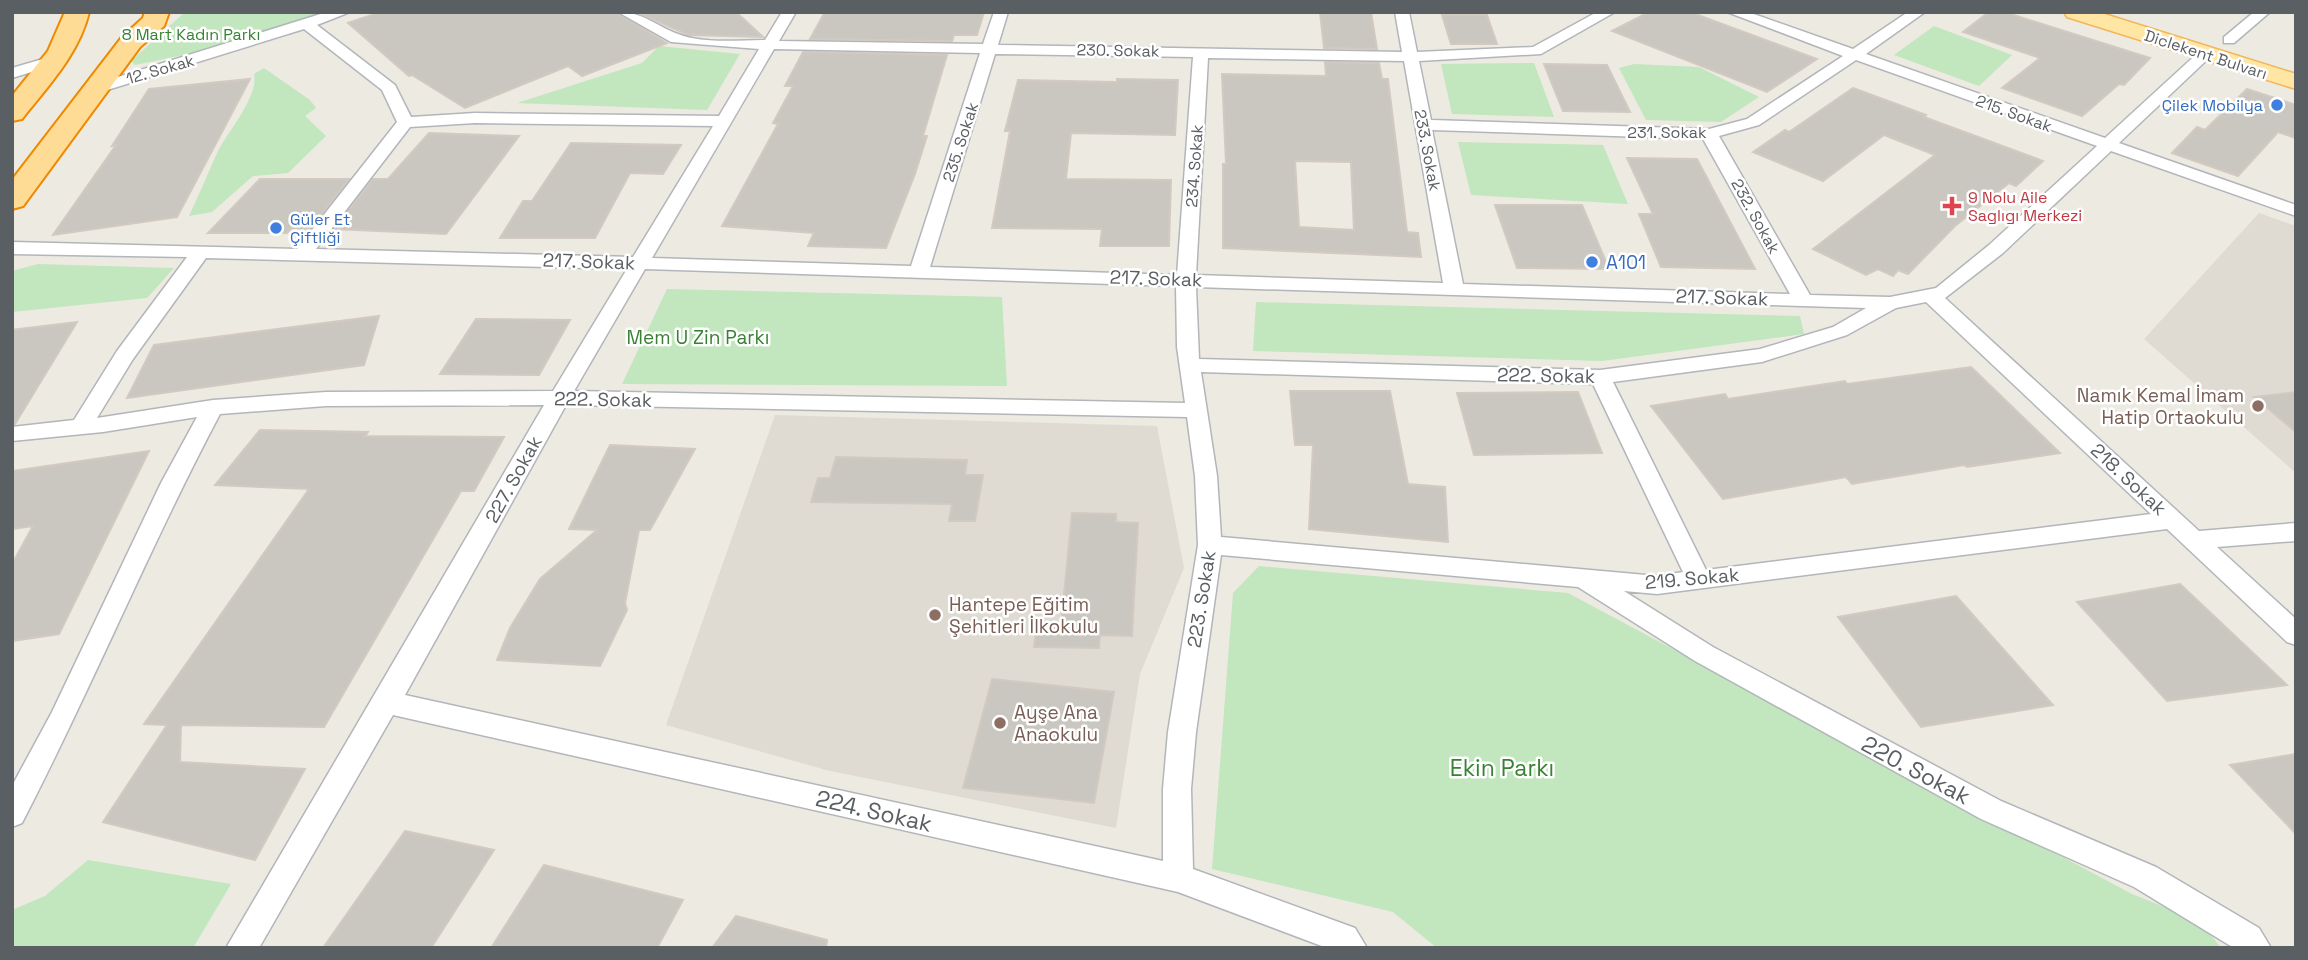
<svg xmlns="http://www.w3.org/2000/svg" width="2308" height="960" font-family="'Space Grotesk',sans-serif">
<rect width="100%" height="100%" fill="#edeae2"/>
<!-- education -->
<g fill="#dfdbd3">
<polygon points="2259,213 2296,226 2296,473 2144,339"/>
<polygon points="775,415 1157,426 1184,568 1140,674 1116,828 830,771 666,725"/>
</g>
<!-- green -->
<g fill="#c2e6bd">
<polygon points="185,12 326,12 212,49 135,65 131,61"/>
<polygon points="1934,26 2012,55 1979,86 1894,55"/>
<polygon points="659,46 740,54 707,110 517,103 642,63"/>
<polygon points="1534,63 1554,117 1452,114 1441,64"/>
<polygon points="1634,64 1699,67 1759,97 1721,122 1646,120 1619,68"/>
<path d="M264,68l46,32 6,8 -11,8 21,20 -38,37 -35,3 -41,36 -23,4c10,-21 19,-43 29,-65 10,-19 41,-55 36,-77z"/>
<polygon points="1458,142 1603,145 1628,204 1471,195"/>
<polygon points="38,264 174,268 147,298 12,312 12,271"/>
<polygon points="667,289 1002,297 1007,386 622,384"/>
<polygon points="1256,302 1800,316 1804,334 1602,361 1253,351"/>
<polygon points="1259,566 1568,593 2132,894 2200,921 2221,948 1437,948 1393,912 1212,869 1233,593"/>
<polygon points="88,860 231,884 193,948 12,948 12,910 45,896"/>
</g>
<!-- building -->
<g fill="#cac7c1" stroke="#d2cac0" stroke-width="2" fill-rule="evenodd">
<polygon points="381,12 615,12 667,43 582,76 568,66 465,108 412,75 409,76 348,23"/>
<polygon points="637,12 736,12 763,37 688,35"/>
<polygon points="825,12 984,12 977,35 954,35 952,41 810,39"/>
<polygon points="1320,12 1371,12 1377,49 1324,48"/>
<polygon points="1649,12 1690,12 1817,59 1767,92 1612,31"/>
<polygon points="1989,12 2004,12 2150,58 2124,85 2119,84 2082,116 2002,88 2040,58 1963,32"/>
<polygon points="1442,15 1487,15 1497,44 1451,44"/>
<polygon points="803,52 947,55 923,136 927,136 915,174 886,248 808,246 814,233 722,226 778,124 773,123 793,86 785,86"/>
<path d="M1325,62l54,1 3,16h6l19,153 11,1 3,24 -198,-9v-84h3l-4,-90 104,2zM1295,161l56,1 3,68 -55,-3z"/>
<polygon points="1544,64 1607,65 1630,112 1563,111"/>
<polygon points="250,79 177,217 53,235 116,145 112,146 149,89"/>
<polygon points="1117,79 1178,80 1175,135 1071,133 1066,179 1171,180 1169,246 1100,246 1102,229 992,228 1010,131 1005,131 1018,80 1117,82"/>
<polygon points="1853,88 1926,115 1924,117 2043,161 2016,186 2009,183 1955,226 1908,274 1898,270 1893,276 1878,269 1866,275 1813,249 1935,155 1884,135 1823,181 1753,152 1785,130 1789,132"/>
<polygon points="2247,89 2296,105 2296,138 2278,132 2238,176 2172,153 2197,127 2205,130"/>
<polygon points="429,133 519,136 446,234 334,229 373,179 388,179"/>
<polygon points="571,143 681,145 663,174 630,173 595,238 500,238 523,201 532,201"/>
<polygon points="1627,158 1697,159 1755,269 1661,267 1639,214 1653,214"/>
<polygon points="260,179 349,179 310,229 292,228 287,233 208,233"/>
<polygon points="1495,205 1582,205 1609,269 1517,268"/>
<polygon points="379,316 364,365 127,398 154,345"/>
<polygon points="476,319 570,320 539,375 440,374"/>
<polygon points="77,322 15,424 12,424 12,330"/>
<polygon points="1971,367 2060,453 1967,467 1964,465 1852,484 1846,477 1723,499 1651,406 1725,394 1728,399 1845,381 1847,384"/>
<polygon points="1290,391 1390,391 1408,484 1445,487 1448,542 1309,529 1313,445 1295,445"/>
<polygon points="1578,392 1602,453 1474,455 1457,393"/>
<polygon points="2296,392 2296,432 2254,397"/>
<polygon points="260,430 368,432 365,436 504,437 474,491 461,491 324,727 181,725 180,762 305,769 255,860 103,822 167,725 144,724 309,489 215,485"/>
<polygon points="610,445 695,449 650,530 639,530 625,603 627,610 600,666 497,660 510,628 540,579 597,530 569,529"/>
<polygon points="149,451 59,634 12,641 12,564 33,526 12,529 12,471"/>
<polygon points="836,457 967,460 965,475 983,475 975,521 949,521 952,504 811,502 818,478 830,478"/>
<polygon points="1072,513 1116,514 1116,522 1138,523 1132,636 1100,635 1099,648 1034,647 1037,624 1061,625"/>
<polygon points="2180,584 2287,685 2167,701 2077,602"/>
<polygon points="1956,596 2053,705 1921,727 1838,617"/>
<polygon points="992,679 1114,692 1094,803 963,788"/>
<polygon points="2296,754 2296,834 2230,765"/>
<polygon points="405,831 494,850 431,948 323,948"/>
<polygon points="544,865 683,900 657,948 491,948"/>
<polygon points="736,916 827,940 826,948 712,948"/>
</g>
<g fill="none" stroke-linecap="round" stroke-linejoin="round">
<!-- minor casing -->
<g stroke="#b2b6ba" stroke-width="3">
<g id="minor">
<path d="M327,12h23l-33,13 78,60 16,32 64,-4 244,3 40,-67 -88,-7 -53,-30c25,0 38,14 60,22 25,10 60,6 87,6l17,-28h14l-17,29 204,3 11,-32h14l-10,33 404,7 -7,-40h14l8,40 116,-5 64,-35h18l-74,42 -122,7 12,59 278,9 38,-10 96,-63 -116,-44h21l105,37 55,-37h17l-59,42 239,84 95,-87h10v6l-91,86 177,62v11l-185,-65 -108,102 -58,45 254,233 97,-8v18l-79,6 79,72v26l-9,-3 -120,-113 -510,65 -33,-3 89,56 288,154 155,66 103,61 12,20h-37l-100,-61 -153,-68 -286,-158 -117,-74 -357,-32 -25,177 -5,57 2,80 162,59 12,20h-40l-149,-56 -785,-177 -134,233h-33l318,-543 -218,1 -106,8c-71,134 -128,274 -198,409l-10,4v-41l40,-74 109,-229 36,-66 -94,15 -91,9v-14l62,-7 43,-69 70,-94 -175,-3v-12l285,7 100,-127 -15,-32 -78,-61 -200,62 -6,2 -8,-5 2,-3zM774,49l206,4 -69,213 -259,-8zM995,54l198,3 -16,218 -247,-8zM1208,58l196,3 39,222 -247,-8zM1856,60l241,86 -108,99 -53,43 -46,9 -80,-2 -91,-159 40,-11zM475,123l238,3 -80,131 -317,-8 94,-122zM1432,130l271,9 87,155 -327,-10zM206,258l421,11 -74,122 -227,1 -113,8 -116,18 36,-59zM645,269l531,17 1,61 8,56 -611,-12zM1196,287l670,21 -33,19 -73,22 -160,21 -401,-11zM1926,302l225,212 -445,56 -93,-188 149,-20 85,-27 49,-27zM1201,372l392,12 90,188 -26,4 -436,-39 -4,-61zM566,405l621,12 8,59 3,69 -30,187 -5,57v72l-758,-166z"/>
<polygon points="2254,12 2270,12 2234,43 2224,43 2224,37"/>
<polygon points="53,56 58,58 58,64 12,78 12,68"/>
</g>
</g>
<!-- primary casing -->
<g stroke="#f3b555" stroke-width="3">
<polygon id="primary" points="2064,12 2098,12 2296,74 2296,89 2067,17"/>
</g>
<!-- trunk casing -->
<g stroke="#ef8a00" stroke-width="4">
<g id="trunk">
<path d="M65,12h24c-10,42 -41,74 -67,107l-10,2v-25l36,-45z"/>
<polygon points="145,12 169,12 164,26 140,47 23,206 12,209 12,180 122,37 143,18"/>
</g>
</g>
<!-- minor -->
<use href="#minor" fill="#fff" fill-rule="evenodd"/>
<!-- primary -->
<use href="#primary" fill="#ffe6a5" fill-rule="evenodd"/>
<!-- trunk -->
<use href="#trunk" fill="#fedc96" fill-rule="evenodd"/>
</g>
<!-- markers -->
<g fill="#3f7fe0" stroke="#fff" stroke-width="2.5">
<circle cx="2277" cy="105" r="7"/>
<circle cx="276" cy="228" r="7"/>
<circle cx="1592" cy="262" r="7"/>
</g>
<path fill="#e0444e" stroke="#fff" stroke-width="2.5" d="M1948.5 195.5h7v7h7v7h-7v7h-7v-7h-7v-7h7z"/>
<g fill="#8d6e63" stroke="#fff" stroke-width="2.5">
<circle cx="2258" cy="406" r="7"/>
<circle cx="935" cy="615" r="7"/>
<circle cx="1000" cy="723" r="7"/>
</g>
<g text-anchor="middle" stroke-width="5" stroke-linejoin="round" paint-order="stroke">
<!-- far-park labels -->
<g font-size="16" fill="#378232" stroke="#fff">
<text x="191" y="40">8 Mart Kadın Parkı</text>
</g>
<!-- far-street labels -->
<g font-size="16" fill="#5a5f63" stroke="#fff">
<text transform="translate(1118 50) rotate(1)" y="6">230. Sokak</text>
<text transform="translate(2206 54) rotate(18)" y="6">Diclekent Bulvarı</text>
<text transform="translate(160 69) rotate(-16)" y="6">12. Sokak</text>
<text transform="translate(2014 113) rotate(20)" y="6">215. Sokak</text>
<text x="1667" y="138">231. Sokak</text>
<text transform="translate(960 142) rotate(-72)" y="6">235. Sokak</text>
<text transform="translate(1428 150) rotate(79)" y="6">233. Sokak</text>
<text transform="translate(1194 166) rotate(-86)" y="6">234. Sokak</text>
<text transform="translate(1756 216) rotate(61)" y="6">232. Sokak</text>
</g>
<!-- far-shop labels -->
<g font-size="16" fill="#366cbe" stroke="#fff" text-anchor="end">
<text x="2263" y="111">Çilek Mobilya</text>
<text x="290" y="225" text-anchor="start">Güler Et<tspan x="290" dy="18">Çiftliği</tspan></text>
</g>
<!-- far-health labels -->
<g font-size="16" fill="#be3a42" stroke="#fff" text-anchor="start">
<text x="1968" y="203">9 Nolu Aile<tspan x="1968" dy="18">Saglıgı Merkezi</tspan></text>
</g>
<!-- street labels -->
<g font-size="19" fill="#5a5f63" stroke="#fff">
<text transform="translate(589 261) rotate(2)" y="7">217. Sokak</text>
<text transform="translate(1156 278) rotate(2)" y="7">217. Sokak</text>
<text transform="translate(1722 297) rotate(2)" y="7">217. Sokak</text>
<text transform="translate(1546 375) rotate(1)" y="7">222. Sokak</text>
<text transform="translate(603 399) rotate(1)" y="7">222. Sokak</text>
<text transform="translate(513 479) rotate(-61)" y="7">227. Sokak</text>
<text transform="translate(2129 479) rotate(43)" y="7">218. Sokak</text>
<text transform="translate(1692 578) rotate(-5)" y="7">219. Sokak</text>
<text transform="translate(1201 599) rotate(-81)" y="7">223. Sokak</text>
</g>
<!-- shop labels -->
<g font-size="19" fill="#366cbe" stroke="#fff" text-anchor="start">
<text x="1606" y="269">A101</text>
</g>
<!-- park labels -->
<g font-size="19" fill="#378232" stroke="#fff">
<text x="698" y="344">Mem U Zin Parkı</text>
</g>
<!-- education labels -->
<g font-size="19" fill="#785e54" stroke="#fff" text-anchor="start">
<text x="2244" y="402" text-anchor="end">Namık Kemal İmam<tspan x="2244" dy="22">Hatip Ortaokulu</tspan></text>
<text x="949" y="611">Hantepe Eğitim<tspan x="949" dy="22">Şehitleri İlkokulu</tspan></text>
<text x="1014" y="719">Ayşe Ana<tspan x="1014" dy="22">Anaokulu</tspan></text>
</g>
<!-- near-park labels -->
<g font-size="23" fill="#378232" stroke="#fff">
<text x="1502" y="776">Ekin Parkı</text>
</g>
<!-- near-street labels -->
<g font-size="23" fill="#5a5f63" stroke="#fff">
<text transform="translate(1916 770) rotate(28)" y="8">220. Sokak</text>
<text transform="translate(874 811) rotate(13)" y="8">224. Sokak</text>
</g>
</g>
<!-- border -->
<rect width="2308" height="960" fill="none" stroke="#5a5f63" stroke-width="28"/>
</svg>
